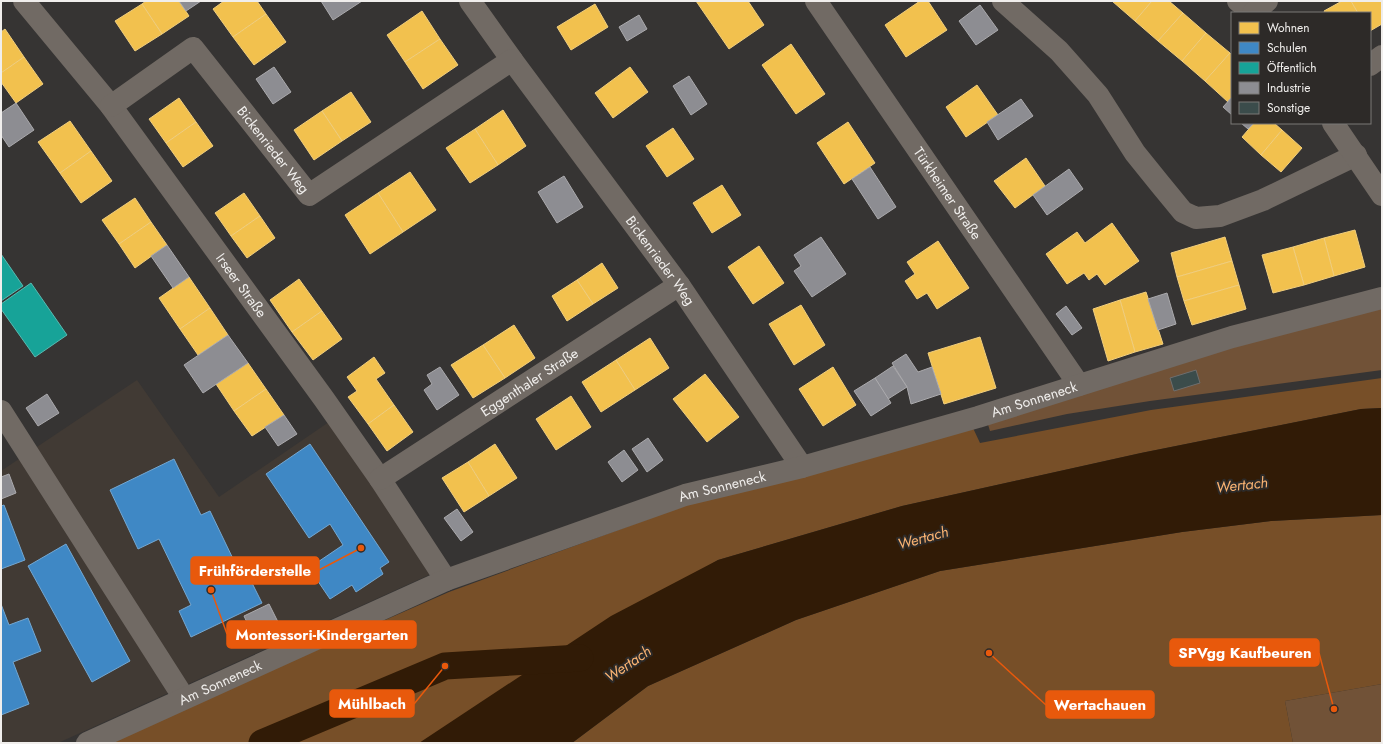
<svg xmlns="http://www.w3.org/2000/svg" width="1383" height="744" font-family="Jost,sans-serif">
<rect width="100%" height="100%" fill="#363433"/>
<!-- built -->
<polygon fill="#413a34" points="137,380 219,497 329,422 431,574 58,743 1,743 1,471"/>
<!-- green -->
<g fill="#715237">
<polygon points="1382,303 1382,370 1150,401 1067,414 990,431 986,418"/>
<polygon points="1382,684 1382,743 1293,743 1285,701"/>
</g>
<!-- forest -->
<g fill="#774f28">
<polygon points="1382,378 1382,408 1361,409 1141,453 902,506 718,560 420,743 110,743 189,706 449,592 689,504 973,428 980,443 1151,410"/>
<polygon points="1382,515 1382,684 1285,701 1293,743 572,743 648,686 796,620 940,571 1182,532 1271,521"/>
</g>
<!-- water -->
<polygon fill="#311b06" points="1382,408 1382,515 1271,521 1182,532 940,571 796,620 648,686 572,743 419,743 611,616 718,560 902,506 1141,453 1361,409"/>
<!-- homes -->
<g fill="#f2c14e" stroke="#f1ce7d">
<polygon points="146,1 179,1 189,16 162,34 142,4"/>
<polygon points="224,1 257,1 266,14 233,37 213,9"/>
<polygon points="696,1 748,1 764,25 729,49"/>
<polygon points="920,1 928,1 947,30 906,57 885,25"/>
<polygon points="1112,1 1152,1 1135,21"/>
<polygon points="1152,1 1169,1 1183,13 1158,41 1135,21"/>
<polygon points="1342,1 1351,1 1358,13 1325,13 1324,11"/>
<polygon points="1351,1 1382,1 1382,24 1370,31 1370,13 1358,13"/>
<polygon points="142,4 162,34 135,51 115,21"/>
<polygon points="595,4 608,27 571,50 557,27"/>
<polygon points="422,11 440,39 405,62 387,35"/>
<polygon points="1183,13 1206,33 1182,61 1158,41"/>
<polygon points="266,14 286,42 254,65 233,37"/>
<polygon points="5,29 24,57 1,73 1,32"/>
<polygon points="1206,33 1230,53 1205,81 1182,61"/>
<polygon points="440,39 458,65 423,89 405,62"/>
<polygon points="791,44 825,94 796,114 762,65"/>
<polygon points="1230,53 1232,55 1232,97 1228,102 1205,81"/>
<polygon points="24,57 43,84 16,103 1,82 1,73"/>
<polygon points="630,67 648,92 613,118 595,93"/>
<polygon points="977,85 998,115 966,137 946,107"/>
<polygon points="351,92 371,122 342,141 322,111"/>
<polygon points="179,98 196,122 166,143 149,119"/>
<polygon points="503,110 526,146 498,165 475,129"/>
<polygon points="322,111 342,141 314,160 294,130"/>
<polygon points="70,121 91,151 60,173 38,142"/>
<polygon points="196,122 213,146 183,167 166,143"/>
<polygon points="848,122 875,163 844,184 817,143"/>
<polygon points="1254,123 1274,123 1282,130 1261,155 1242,137"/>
<polygon points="673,128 694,159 667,177 646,146"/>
<polygon points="475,129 498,165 470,183 446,148"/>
<polygon points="1282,130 1302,148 1281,172 1261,155"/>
<polygon points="91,151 112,181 81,203 60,173"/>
<polygon points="1026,158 1045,186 1015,208 994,181"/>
<polygon points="410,172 436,210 403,232 378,193"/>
<polygon points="722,185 741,215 712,233 693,203"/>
<polygon points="244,193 260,216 231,236 215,213"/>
<polygon points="378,193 403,232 370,254 345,215"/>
<polygon points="135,198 151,222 119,244 102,220"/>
<polygon points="260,216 275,238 247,258 231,236"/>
<polygon points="151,222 167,245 135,268 119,244"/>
<polygon points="1112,223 1139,261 1105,285 1097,274 1089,280 1084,273 1067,284 1046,254 1077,232 1085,243"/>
<polygon points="1355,230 1365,267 1334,276 1324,238"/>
<polygon points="1225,237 1232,261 1177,277 1171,253"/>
<polygon points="1324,238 1334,276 1304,285 1293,247"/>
<polygon points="938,241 969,288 937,309 927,293 917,299 905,281 915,274 907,262"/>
<polygon points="759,246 784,283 753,304 728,267"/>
<polygon points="1293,247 1304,285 1273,293 1262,255"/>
<polygon points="1232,261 1239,285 1184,301 1177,277"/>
<polygon points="602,263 618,288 593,304 577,280"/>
<polygon points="189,277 210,308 180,329 159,298"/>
<polygon points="299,279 322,311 292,332 270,300"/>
<polygon points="577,280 593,304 567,321 552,296"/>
<polygon points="1239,285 1246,309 1192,325 1184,301"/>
<polygon points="1146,292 1163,344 1135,352 1120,300"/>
<polygon points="1120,300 1135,352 1108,361 1093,309"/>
<polygon points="801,305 825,345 794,365 769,324"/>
<polygon points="210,308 228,335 198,355 180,329"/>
<polygon points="322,311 342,339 313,360 292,332"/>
<polygon points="514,325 535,358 505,378 483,345"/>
<polygon points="980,337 996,388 944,404 928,353"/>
<polygon points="650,338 669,368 635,390 616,360"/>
<polygon points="483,345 505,378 473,398 451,365"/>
<polygon points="374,357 385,373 376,379 394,405 368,424 348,397 357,391 347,377"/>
<polygon points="616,360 635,390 601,412 582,382"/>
<polygon points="248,363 266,389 234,411 216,384"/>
<polygon points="833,367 856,405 823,426 799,389"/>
<polygon points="705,374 739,417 707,442 673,399"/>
<polygon points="266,389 284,415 252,436 234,411"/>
<polygon points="571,396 591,427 556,450 536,419"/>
<polygon points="394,405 413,432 387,451 368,424"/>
<polygon points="495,444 517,478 489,496 468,462"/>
<polygon points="468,462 489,496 464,512 442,478"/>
</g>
<!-- schools -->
<g fill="#3f88c5" stroke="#74a7d1">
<polygon points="310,444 389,562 380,568 383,574 356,592 352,585 330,599 309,568 343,545 330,524 309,538 266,474"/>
<polygon points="174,459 201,515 210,511 236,565 242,563 262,603 191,637 179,611 191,605 159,539 138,549 110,490"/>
<polygon points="4,505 25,560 1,569 1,506"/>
<polygon points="66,544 130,661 92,682 28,566"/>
<polygon points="1,604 9,625 28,618 41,651 13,662 29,704 1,715"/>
</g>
<!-- public -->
<g fill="#17a398" stroke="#58bab1">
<polygon points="1,254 23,286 1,301"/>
<polygon points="31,283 67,335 35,357 1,309 1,304"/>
</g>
<!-- industry -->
<g fill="#8d8d92" stroke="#abaaad">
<polygon points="179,1 201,1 186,11"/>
<polygon points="321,1 362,1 333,20"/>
<polygon points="980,5 998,30 976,45 959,21"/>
<polygon points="639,15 647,29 627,41 619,27"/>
<polygon points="274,67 291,92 273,104 256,79"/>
<polygon points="689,76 707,104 691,115 673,86"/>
<polygon points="1232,97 1232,115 1223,107"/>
<polygon points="1021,99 1033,116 998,140 987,122"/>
<polygon points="16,103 34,130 9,147 1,135 1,113"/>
<polygon points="1241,123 1254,123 1248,129"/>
<polygon points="870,167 896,207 878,219 852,179"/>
<polygon points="1069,169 1083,189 1047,215 1033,195"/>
<polygon points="564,176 583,207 557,223 538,192"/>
<polygon points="821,237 846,274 812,297 794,271 801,266 794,255"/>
<polygon points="167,245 189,277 173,288 151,256"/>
<polygon points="1167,293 1176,324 1158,330 1148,299"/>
<polygon points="1066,306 1082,328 1072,335 1056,314"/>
<polygon points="228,335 248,363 203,393 184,365"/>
<polygon points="906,354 918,372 932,367 941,394 911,404 907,387 892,363"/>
<polygon points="893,366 907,387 888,399 875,378"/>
<polygon points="440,367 459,395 437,410 424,390 432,384 427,375"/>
<polygon points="875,378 891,403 871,416 854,391"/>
<polygon points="47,394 59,413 38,426 26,408"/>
<polygon points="284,415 297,434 278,446 265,427"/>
<polygon points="648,438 663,460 647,472 632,449"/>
<polygon points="624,450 638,470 622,482 608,462"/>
<polygon points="9,474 16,493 1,499 1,477"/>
<polygon points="457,509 473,532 461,541 444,518"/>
<polygon points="269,604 278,622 253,635 244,616"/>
</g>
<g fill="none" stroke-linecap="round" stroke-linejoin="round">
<!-- canal -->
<polyline stroke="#311b06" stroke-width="27" points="262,743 445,666 580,658"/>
</g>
<!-- building -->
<polygon fill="#3b4c4b" stroke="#6e6e6e" points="1196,370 1200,383 1174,391 1170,378"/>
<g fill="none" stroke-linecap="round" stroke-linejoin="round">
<!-- minor -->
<g stroke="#716a64" stroke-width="22">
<path id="s1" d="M24,1l87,105 213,293 56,80 66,101"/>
<polyline points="470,1 512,60"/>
<path id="s2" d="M816,1l263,384"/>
<polyline points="1003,1 1059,51 1098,95 1135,153 1160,184 1183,212 1196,218 1220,216 1263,200 1356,155"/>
<polyline points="1238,1 1253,13"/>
<polyline points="1253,13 1267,1"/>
<polyline points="1370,65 1382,56"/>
<path id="s3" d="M111,106l82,-58 116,147 203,-135 167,225 123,182"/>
<polyline points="1333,123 1382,195"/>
<polyline points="1,411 184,698"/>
<path id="s4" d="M380,479l299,-194"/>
<path id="s5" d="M87,743l359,-163 239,-85 117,-28 176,-50 254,-80 150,-39"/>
</g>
</g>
<g text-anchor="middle" stroke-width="4" stroke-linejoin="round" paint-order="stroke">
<!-- street labels -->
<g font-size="14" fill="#f0eeec" stroke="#2d2a28">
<text dy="5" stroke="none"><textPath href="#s3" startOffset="230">Bickenrieder Weg</textPath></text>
<text dy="5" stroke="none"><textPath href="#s2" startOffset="233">Türkheimer Straße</textPath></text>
<text dy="5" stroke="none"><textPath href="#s3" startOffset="781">Bickenrieder Weg</textPath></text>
<text dy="5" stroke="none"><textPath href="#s1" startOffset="358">Irseer Straße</textPath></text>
<text dy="5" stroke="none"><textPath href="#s4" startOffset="178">Eggenthaler Straße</textPath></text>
<text dy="5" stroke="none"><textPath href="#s5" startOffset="1010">Am Sonneneck</textPath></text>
<text dy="5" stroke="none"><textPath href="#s5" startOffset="686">Am Sonneneck</textPath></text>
<text dy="5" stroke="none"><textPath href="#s5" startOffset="146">Am Sonneneck</textPath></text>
</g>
<!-- water labels -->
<g font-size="15" font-style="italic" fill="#fab372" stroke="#2d2a28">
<text transform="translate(1242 485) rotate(-6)" y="5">Wertach</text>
<text transform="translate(923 538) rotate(-15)" y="5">Wertach</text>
<text transform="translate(628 664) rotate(-34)" y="5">Wertach</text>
</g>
</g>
<!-- callouts -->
<path fill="none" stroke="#e8590c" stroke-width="1.5" d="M361 548L319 570M211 590L227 634M1334 709L1319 653M445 666L414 704M989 653L1046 705"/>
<g fill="#e8590c" stroke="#2d2a28" stroke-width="1.5">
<circle cx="361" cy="548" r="4"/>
<circle cx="211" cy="590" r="4"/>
<circle cx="1334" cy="709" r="4"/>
<circle cx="445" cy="666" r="4"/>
<circle cx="989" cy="653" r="4"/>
</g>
<g fill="#e8590c" stroke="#e8590c" stroke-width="1.5">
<rect x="191" y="557" width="128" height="27" rx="4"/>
<rect x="227" y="621" width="189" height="27" rx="4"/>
<rect x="1170" y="639" width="149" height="27" rx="4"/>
<rect x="330" y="690" width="84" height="27" rx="4"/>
<rect x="1046" y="691" width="108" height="27" rx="4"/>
</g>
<g font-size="15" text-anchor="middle" font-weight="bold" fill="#fff">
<text x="255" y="576">Frühförderstelle</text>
<text x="322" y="640">Montessori-Kindergarten</text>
<text x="1245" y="658">SPVgg Kaufbeuren</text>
<text x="372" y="709">Mühlbach</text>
<text x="1100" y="710">Wertachauen</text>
</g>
<!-- border -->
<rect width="1383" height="744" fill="none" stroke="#f0eeec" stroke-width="4"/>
<!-- legend -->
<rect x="1231" y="12" width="140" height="112" fill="#2d2a28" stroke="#7b7876"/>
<rect x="1239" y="22" width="20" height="12" fill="#f2c14e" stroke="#7b7876"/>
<text x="1267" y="32" font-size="12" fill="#f0eeec">Wohnen</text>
<rect x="1239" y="42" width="20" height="12" fill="#3f88c5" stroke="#7b7876"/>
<text x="1267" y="52" font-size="12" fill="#f0eeec">Schulen</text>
<rect x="1239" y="62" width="20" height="12" fill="#17a398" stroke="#7b7876"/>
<text x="1267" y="72" font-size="12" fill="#f0eeec">Öffentlich</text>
<rect x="1239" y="82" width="20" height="12" fill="#8d8d92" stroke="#7b7876"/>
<text x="1267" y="92" font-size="12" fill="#f0eeec">Industrie</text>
<rect x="1239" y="102" width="20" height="12" fill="#3b4c4b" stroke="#7b7876"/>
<text x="1267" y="112" font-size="12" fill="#f0eeec">Sonstige</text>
</svg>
